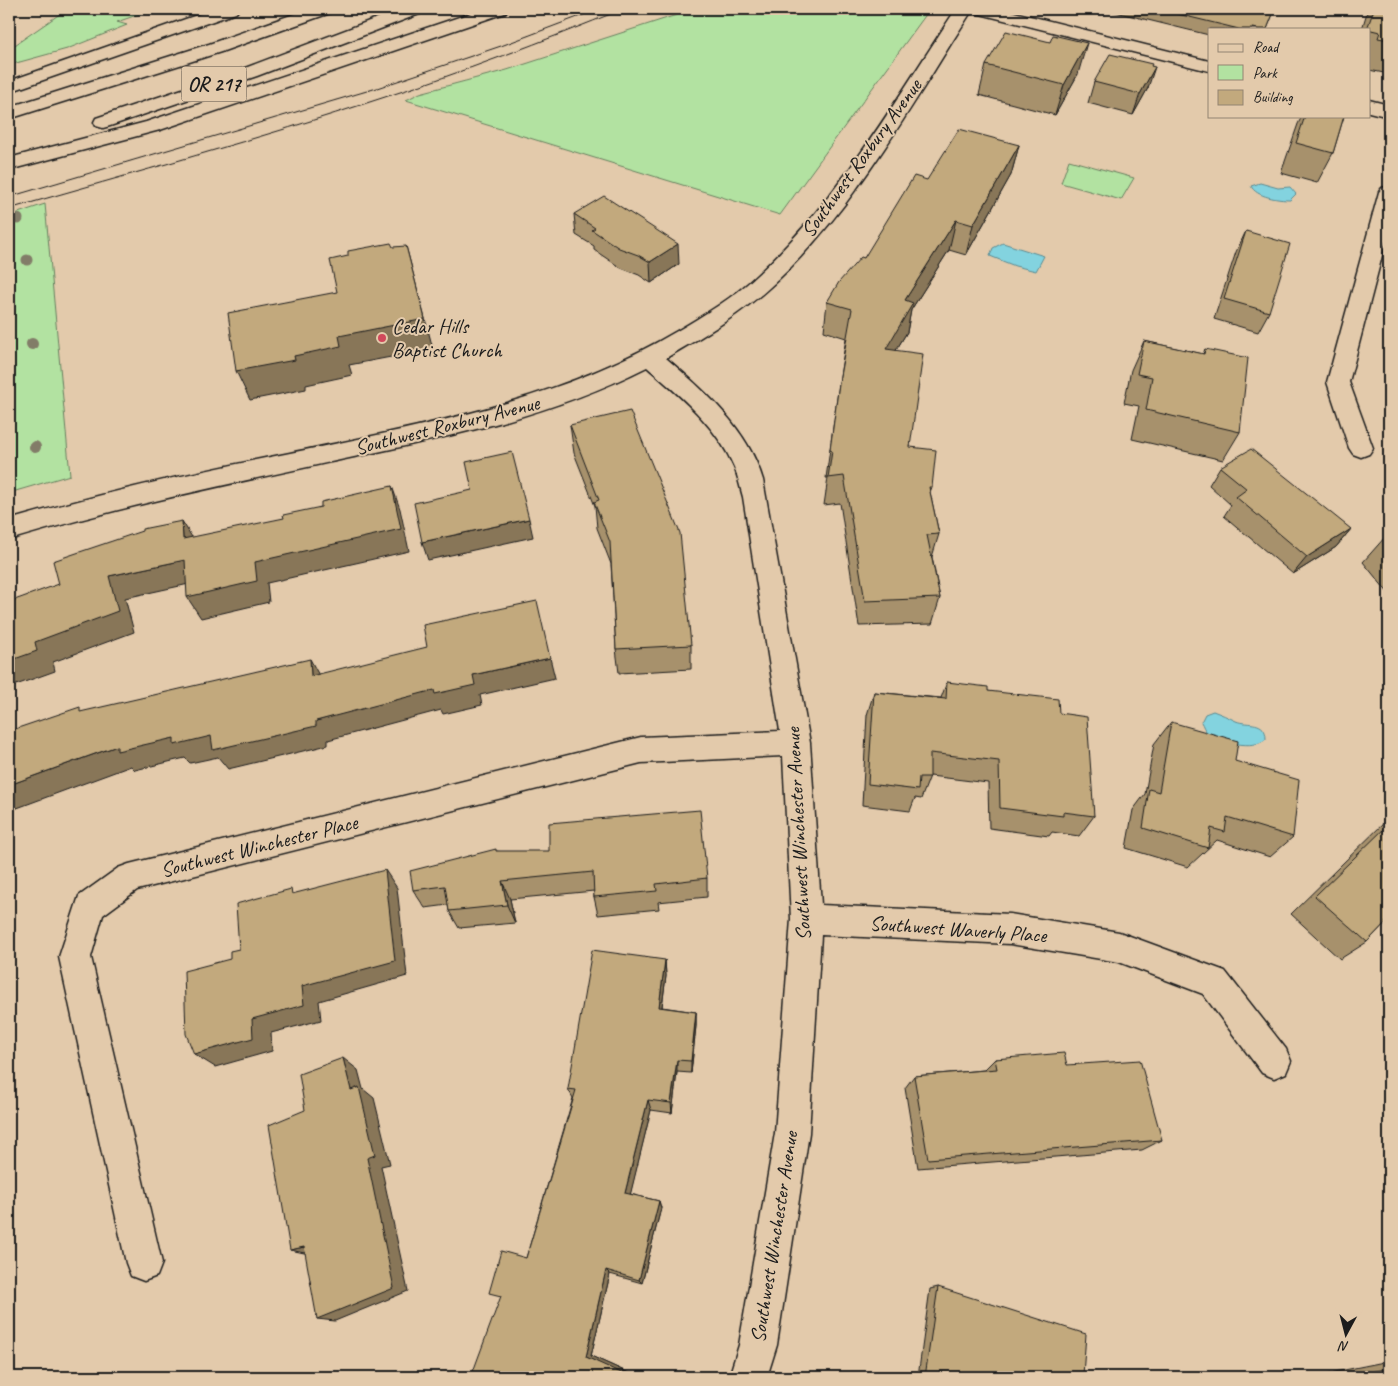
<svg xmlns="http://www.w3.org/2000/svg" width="1398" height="1386" font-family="Caveat,sans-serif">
<rect width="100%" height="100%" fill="#e3caab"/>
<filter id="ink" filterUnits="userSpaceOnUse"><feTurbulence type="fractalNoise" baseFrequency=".02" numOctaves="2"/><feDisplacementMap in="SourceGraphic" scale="10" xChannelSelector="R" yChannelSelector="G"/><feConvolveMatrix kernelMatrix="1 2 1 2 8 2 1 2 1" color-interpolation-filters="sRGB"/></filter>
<g filter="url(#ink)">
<!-- green -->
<g fill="#b2e2a1" stroke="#677f5e">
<polygon points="67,9 154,9 117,22 127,25 67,49 9,65 9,49"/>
<polygon points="695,9 930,9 780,215 406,100 420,93 507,70"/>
<polygon points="1069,160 1134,178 1121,200 1061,183"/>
<polygon points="45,204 70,475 9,493 9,216"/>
</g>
<!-- water -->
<g fill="#83d3df" stroke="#5a8a91">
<path d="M1260,183l18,5 12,-1 6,7 -6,6c-11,0 -34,-3 -39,-14z"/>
<polygon points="1003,243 1044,256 1036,271 1015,266 990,256 993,248"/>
<path d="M1213,711c8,3 15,6 23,10 12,5 30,-2 30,18 -12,12 -47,3 -59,-7 -3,-2 -4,-7 -6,-10l4,-8z"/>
</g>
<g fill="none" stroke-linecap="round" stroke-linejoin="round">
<!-- street casing -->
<g stroke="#1c1c1c" stroke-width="3">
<g id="street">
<path d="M956,9h17c-60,93 -121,205 -204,279 -31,28 -68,49 -103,70 39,33 82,71 97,122l47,263 11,162 189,9 109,18 106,39 61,78 5,12 -5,12 -12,5 -12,-5 -59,-79 -84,-32 -109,-18 -189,-9 -12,198 -32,212 -10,32h-38l10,-32 36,-212 16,-214 -8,-163 -142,7 -504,127 -34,25 -12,42 71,306 -5,13 -13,5 -13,-5 -5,-13 -67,-306 20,-61 39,-28 11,-4 512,-127 139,-6 -37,-234c-3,-10 -5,-21 -9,-30 -17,-41 -54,-71 -87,-100 -96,49 -202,71 -307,93 -111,24 -222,47 -331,80v-20c92,-27 186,-48 281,-67 134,-28 267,-51 387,-122 27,-16 56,-33 79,-55 82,-75 139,-175 200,-267z"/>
<polygon points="974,9 1002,9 1209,61 1209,71 976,13"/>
<polygon points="1369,100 1389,105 1389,117 1369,112"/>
<polygon points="1389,186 1389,229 1349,382 1373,448 1369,454 1361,457 1353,454 1349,448 1327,382 1379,192 1382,188"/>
</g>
</g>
<!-- highway casing -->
<g stroke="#1c1c1c" stroke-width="3">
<g id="highway">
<polygon points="214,9 239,9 236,13 9,92 9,81"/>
<polygon points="308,9 333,9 330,13 221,52 9,119 9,107 209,44"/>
<polygon points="401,9 425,9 422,13 257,76 110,126 103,128 96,126 94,122 96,118 245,68"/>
<polygon points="483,9 508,9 505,13 160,130 9,170 9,158 146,122"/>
</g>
</g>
<!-- street -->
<use href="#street" fill="#e3caab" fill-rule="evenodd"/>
<!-- highway -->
<use href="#highway" fill="#e3caab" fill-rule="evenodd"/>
<!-- tram -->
<g stroke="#1c1c1c" stroke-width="1">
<polyline points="9,197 377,88 501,46 599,9"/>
<path d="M9,209c125,-36 250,-70 373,-111 81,-26 162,-57 241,-89"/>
</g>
</g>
<!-- trees -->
<g fill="#827b67">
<circle cx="18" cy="219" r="5.5"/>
<circle cx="27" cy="260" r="5.5"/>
<circle cx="32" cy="344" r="6"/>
<circle cx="35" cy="447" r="6"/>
</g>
<!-- wall -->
<g fill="#a7916c" stroke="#1c1c1c">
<polygon points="1103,9 1275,9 1267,29 1209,29 1209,35"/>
<polygon points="1368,9 1389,9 1389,74 1369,70 1369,29 1362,29"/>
<polygon points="986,65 1078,74 1055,115 979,95"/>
<polygon points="1152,66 1148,88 1133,115 1088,103 1094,82"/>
<polygon points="1302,116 1344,116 1333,153 1317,183 1281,173 1298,124"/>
<polygon points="1019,145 1011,175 966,255 949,250 911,310 907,332 896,350 910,447 932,487 930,492 939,534 932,557 940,598 932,624 859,626 840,503 824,505 828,478 826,478 840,376 846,338 824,331 827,302 864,258 927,180"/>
<polygon points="574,214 679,264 651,283 639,275 621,268 594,250 594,246 576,235"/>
<polygon points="1246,231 1269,312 1258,332 1214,319 1236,252"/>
<polygon points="1144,341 1203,354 1205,349 1240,432 1223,460 1132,439 1139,406 1124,403 1131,370"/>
<polygon points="570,425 691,645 691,669 619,673 616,649 611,564 597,528 595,506 574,453"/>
<polygon points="1220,467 1351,529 1336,547 1293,574 1224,516 1231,505 1209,485"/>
<polygon points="1389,535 1389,594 1363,562 1386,536"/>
<polygon points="947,682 988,691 1059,713 1094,816 1079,836 1052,832 1049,836 989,828 988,783 930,776 921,799 915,798 910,811 862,805 867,715 874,692 941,698"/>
<polygon points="1171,722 1293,837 1270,857 1217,840 1188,867 1126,848 1133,810 1145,794 1154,744"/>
<polygon points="1389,818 1389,919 1367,942 1340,959 1291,914"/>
<polygon points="496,851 707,878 707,897 658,902 659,909 598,915 594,897 594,891 510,899 515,923 459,928 449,911 448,905 425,908 413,890"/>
<polygon points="665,960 666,976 662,1007 696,1012 696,1026 691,1073 677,1072 672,1113 651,1110 630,1194 659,1201 661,1208 642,1283 610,1274 591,1356 631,1374 471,1377 526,1258 573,1098 568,1089"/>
<polygon points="995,1059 1067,1065 1162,1140 1142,1150 918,1168 905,1088 914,1076 984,1070"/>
<polygon points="938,1287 1083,1375 1089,1377 918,1377 930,1289"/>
<polygon points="1389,1361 1389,1377 1310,1377"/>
</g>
<!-- shaded-wall -->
<g fill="#887658" stroke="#1c1c1c">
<polygon points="1087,43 1078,74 1055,115 1064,85"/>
<polygon points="1155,67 1148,88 1133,115 1140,94"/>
<polygon points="1019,145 1011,175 966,255 973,225"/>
<polygon points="956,220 949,250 911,310 907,332 880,377 886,349 905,300"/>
<polygon points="678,244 679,264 651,283 650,262"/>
<polygon points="406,246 433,349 349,365 352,375 306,385 306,389 250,400 236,371 294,356 339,336"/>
<polygon points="392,486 400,509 409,551 267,583 269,602 201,618 187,597 255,562"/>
<polygon points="529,519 533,537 428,560 422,542"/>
<polygon points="182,521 195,542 183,539"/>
<polygon points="1351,529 1336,547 1293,574 1307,557"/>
<polygon points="185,560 198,582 125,598 134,632 53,662 55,671 16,685 9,678 9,661 109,576"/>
<polygon points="550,658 555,678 480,695 482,705 443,714 441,710 328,740 328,745 228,769 218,757 190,763 185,758 135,770 131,766 9,811 9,785 117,746 174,738 211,736 316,721 473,675"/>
<polygon points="310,659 321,679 311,676"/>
<polygon points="385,870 397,888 407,976 319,1001 321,1020 271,1033 272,1051 215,1067 194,1054 252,1019 302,986"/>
<polygon points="502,881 510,899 515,923 507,905"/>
<polygon points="665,960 666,976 660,1021 659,1007"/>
<polygon points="696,1012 696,1026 691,1073 691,1061"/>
<polygon points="343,1058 358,1070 363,1089 374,1098 390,1164 381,1166 408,1291 335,1321 317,1319 367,1158"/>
<polygon points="677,1060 677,1072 672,1113 671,1103"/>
<polygon points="648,1100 651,1110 629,1200 625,1193"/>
<polygon points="659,1201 661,1208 642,1283 639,1280"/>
<polygon points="304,1247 309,1254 290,1250"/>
<polygon points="606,1270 610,1274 591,1356 631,1374 630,1377 627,1377 586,1357"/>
<polygon points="225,1372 239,1377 212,1377 201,1373"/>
</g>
<!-- building -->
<g fill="#c2a97d" stroke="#1c1c1c">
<polygon points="1157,9 1275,9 1267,29 1258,29 1253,28 1253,29 1239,29"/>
<polygon points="1374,9 1389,9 1389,40 1378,38 1380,32 1367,29"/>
<polygon points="1006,31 1050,42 1053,35 1087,43 1064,85 986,65"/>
<polygon points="1110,54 1152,64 1151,66 1155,67 1140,94 1094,82"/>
<polygon points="1305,116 1344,116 1333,153 1296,143"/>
<polygon points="959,129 1019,145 973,225 956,220 905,300 913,303 886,349 923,354 910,447 936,450 932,487 929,487 939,534 927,535 940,598 865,601 844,476 828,478 832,451 830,450 840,376 852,309 827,302 839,282 861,257 864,258 914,176 927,180"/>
<polygon points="604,196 678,244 650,262 638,255 619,248 592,230 595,228 574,214"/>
<polygon points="1246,231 1290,244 1269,312 1224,299"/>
<polygon points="391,243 393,247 406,246 425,319 339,336 341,346 294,356 295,360 236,371 228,313 337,292 330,260 348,256 348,251"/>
<polygon points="1144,341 1204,354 1205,349 1248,358 1240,432 1146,410 1152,377 1137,374"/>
<polygon points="630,411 680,533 691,645 616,649 610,542 594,502 599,500 570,425"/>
<polygon points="1251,449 1351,529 1307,557 1236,497 1247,489 1220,467"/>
<polygon points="512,452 529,519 422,542 414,503 472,490 466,462"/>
<polygon points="392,486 401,529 255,562 257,581 187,597 185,560 109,576 118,611 35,642 37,651 9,661 9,602 59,584 53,561 142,531 142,529 182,521 183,539 284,518 283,515 321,507 321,502"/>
<polygon points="1389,535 1389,540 1386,536"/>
<polygon points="537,601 550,658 473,675 475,685 435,694 434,690 316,721 316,726 213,750 211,736 174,745 174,738 117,751 117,746 9,785 9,731 80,707 80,712 310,659 311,676 427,647 423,625"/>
<polygon points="947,682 988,687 988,691 1058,699 1059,713 1087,717 1094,816 1063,812 1063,816 1000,808 999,761 930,753 930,777 919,777 918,790 868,784 874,692 946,699"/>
<polygon points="1171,722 1238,741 1235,761 1299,780 1293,837 1227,817 1225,832 1211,828 1208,848 1143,828 1149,789 1159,792"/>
<polygon points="700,810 707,878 656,884 657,891 594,897 593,872 502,881 507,905 449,911 445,886 413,890 410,871 496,849 496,851 549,851 549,823"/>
<polygon points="1389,824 1389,919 1367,942 1315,896"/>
<polygon points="385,870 395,961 302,986 304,1005 252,1019 253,1038 194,1054 186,1034 184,971 230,959 230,951 239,949 236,904 291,889 292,894"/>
<polygon points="592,950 665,960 659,1007 696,1012 691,1061 677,1060 671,1103 648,1100 625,1193 659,1201 639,1280 606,1270 586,1357 628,1376 627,1377 471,1377 501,1296 489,1293 501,1251 526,1258 576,1090 568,1089"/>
<polygon points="1064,1053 1067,1065 1140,1060 1162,1140 928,1159 914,1076 997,1069 995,1059"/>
<polygon points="343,1058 351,1090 359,1087 375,1155 367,1158 394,1288 317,1319 304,1247 290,1250 269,1125 305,1110 299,1074"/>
<polygon points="938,1287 1086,1334 1083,1375 1089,1377 925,1377"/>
<polygon points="1389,1368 1389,1377 1347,1377"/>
<polygon points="201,1373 212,1377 198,1377"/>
</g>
</g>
<!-- markers -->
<circle fill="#d1495b" stroke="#e3caab" stroke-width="2" cx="382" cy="338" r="5"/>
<g text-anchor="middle" stroke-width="4" stroke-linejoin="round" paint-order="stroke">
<!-- shield labels -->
<rect fill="#e3caab" stroke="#585047" stroke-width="1" x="181.5" y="66.5" width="65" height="35" rx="4"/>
<g font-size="20" font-weight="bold" fill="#1c1c1c">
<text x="214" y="91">OR 217</text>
</g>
<!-- street labels -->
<g font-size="21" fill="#1c1c1c" stroke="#e3caab">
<text transform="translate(861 158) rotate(-54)" y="7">Southwest Roxbury Avenue</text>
<text transform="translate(447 425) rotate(-14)" y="7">Southwest Roxbury Avenue</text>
<text transform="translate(798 834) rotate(-93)" y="7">Southwest Winchester Avenue</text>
<text transform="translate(259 846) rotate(-14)" y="7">Southwest Winchester Place</text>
<text transform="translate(958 929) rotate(4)" y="7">Southwest Waverly Place</text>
<text transform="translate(774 1237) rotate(-81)" y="7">Southwest Winchester Avenue</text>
</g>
<!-- poi labels -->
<g font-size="21" fill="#1c1c1c" stroke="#e3caab" text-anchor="start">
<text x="392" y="333">Cedar Hills<tspan x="392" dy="24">Baptist Church</tspan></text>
</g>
</g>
<!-- margin -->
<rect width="1398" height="1386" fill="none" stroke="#e3caab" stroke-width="30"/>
<rect x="15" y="15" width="1368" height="1356" fill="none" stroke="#1c1c1c" stroke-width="2" filter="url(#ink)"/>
<!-- legend -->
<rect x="1208" y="28" width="162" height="90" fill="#e3caab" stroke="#938472"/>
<rect x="1218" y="44" width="25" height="8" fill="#e3caab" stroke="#938472"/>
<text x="1253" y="52" font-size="15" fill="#1c1c1c">Road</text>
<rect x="1218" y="65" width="25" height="15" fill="#b2e2a1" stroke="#938472"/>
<text x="1253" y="78" font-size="15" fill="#1c1c1c">Park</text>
<rect x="1218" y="90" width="25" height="15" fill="#c2a97d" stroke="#938472"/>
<text x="1253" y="102" font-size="15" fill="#1c1c1c">Building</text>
<!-- north arrow -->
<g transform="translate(1346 1334) rotate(187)" stroke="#e3caab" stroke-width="4" paint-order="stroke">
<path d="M0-4L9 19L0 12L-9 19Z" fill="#1c1c1c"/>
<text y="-8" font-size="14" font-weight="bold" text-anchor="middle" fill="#1c1c1c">N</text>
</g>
</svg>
